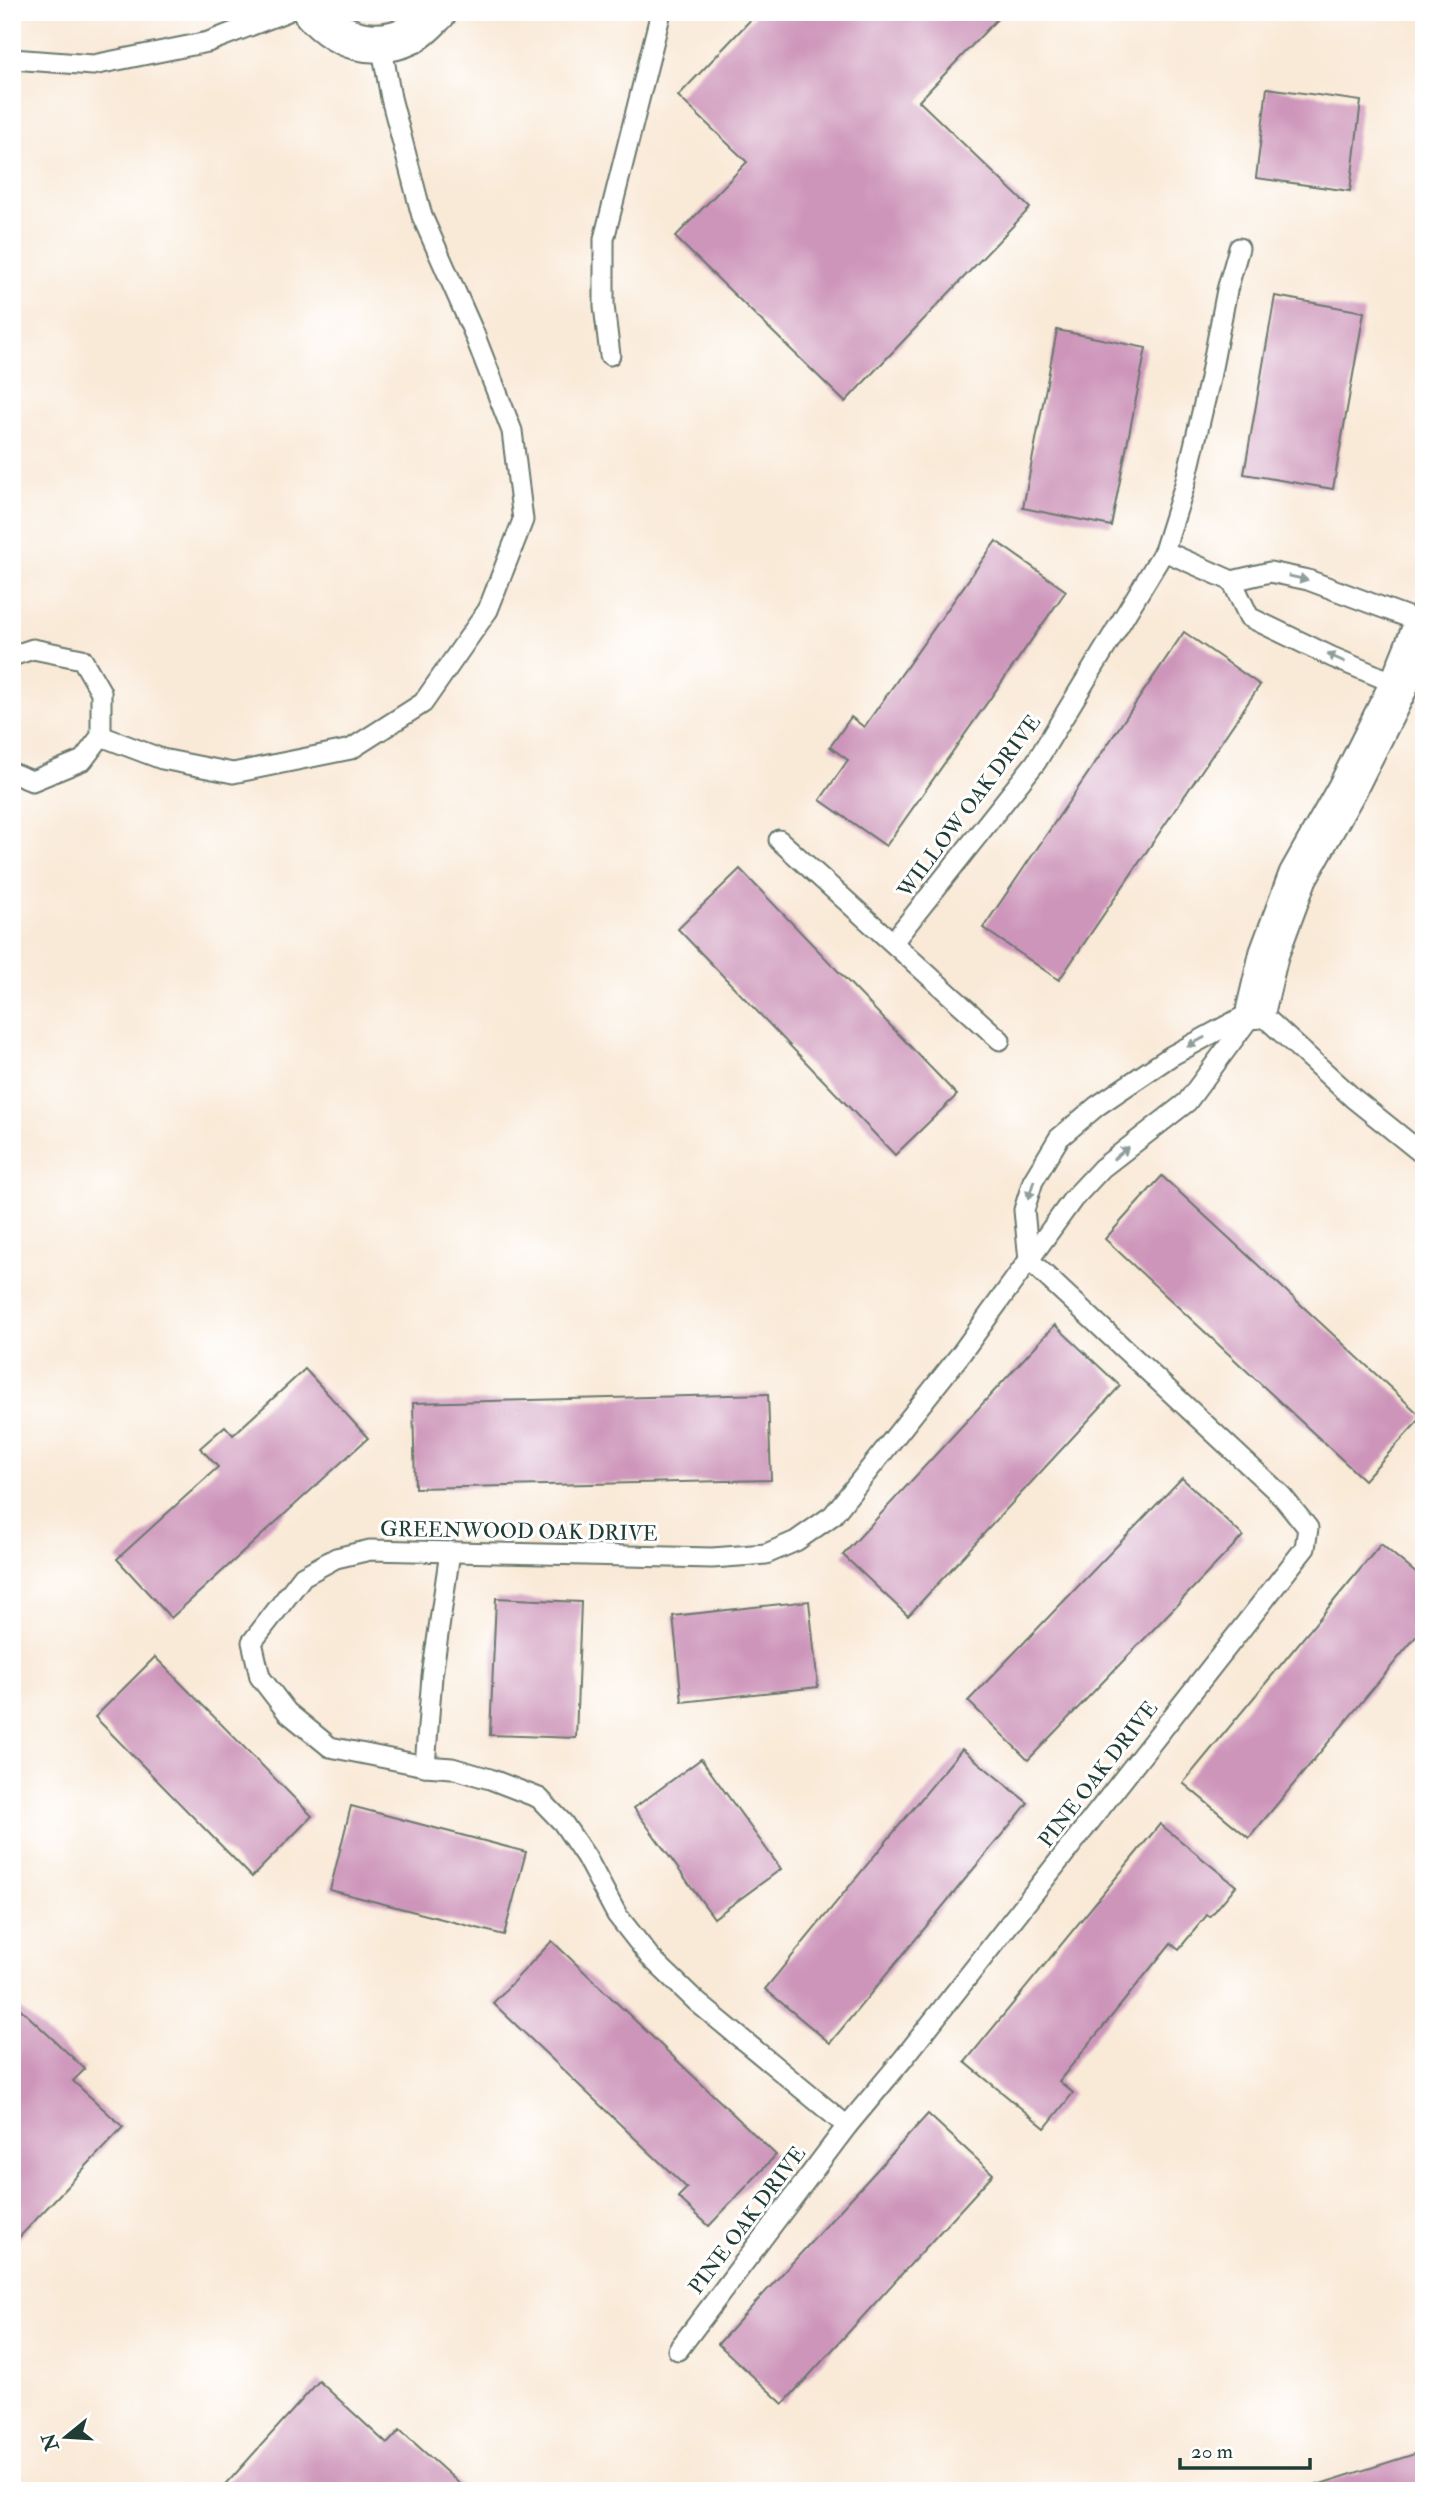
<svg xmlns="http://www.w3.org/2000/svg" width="1436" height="2503" font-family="'IM FELL Double Pica',serif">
<rect width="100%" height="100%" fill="#fff"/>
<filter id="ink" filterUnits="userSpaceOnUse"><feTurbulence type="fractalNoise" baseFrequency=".0143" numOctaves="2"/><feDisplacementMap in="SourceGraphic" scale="14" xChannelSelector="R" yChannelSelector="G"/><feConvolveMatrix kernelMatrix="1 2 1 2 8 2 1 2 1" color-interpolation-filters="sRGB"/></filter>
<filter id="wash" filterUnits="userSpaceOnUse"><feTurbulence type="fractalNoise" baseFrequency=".00686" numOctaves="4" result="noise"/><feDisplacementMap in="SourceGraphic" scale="28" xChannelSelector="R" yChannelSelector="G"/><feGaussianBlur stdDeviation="1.57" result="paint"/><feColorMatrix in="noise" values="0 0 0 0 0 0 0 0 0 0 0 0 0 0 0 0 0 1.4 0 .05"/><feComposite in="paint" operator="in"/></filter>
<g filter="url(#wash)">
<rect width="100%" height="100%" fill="#f9e9d7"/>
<g id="blocks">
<!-- building -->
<g fill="#cd95ba">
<polygon points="758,12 996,12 1000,16 919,101 1030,208 845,402 675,237 747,162 678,96"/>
<polygon points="1267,88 1361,101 1350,191 1256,178"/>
<polygon points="1275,296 1364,312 1333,489 1244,474"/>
<polygon points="1057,330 1146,348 1111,526 1023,508"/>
<polygon points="996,541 1066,591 886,846 820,800 848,760 830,747 851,717 864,727"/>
<polygon points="1184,632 1260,685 1059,980 983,928"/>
<polygon points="740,869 957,1095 895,1155 678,929"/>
<polygon points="1162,1176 1422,1417 1364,1480 1105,1239"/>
<polygon points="1055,1325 1120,1386 908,1616 843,1555"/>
<polygon points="305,1369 368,1438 171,1618 117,1559 218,1467 200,1448 225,1426 233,1435"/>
<polygon points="768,1394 771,1480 415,1488 413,1403"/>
<polygon points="1182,1478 1243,1536 1028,1760 968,1701"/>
<polygon points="1381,1544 1424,1580 1424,1627 1249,1838 1183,1783"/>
<polygon points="496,1598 581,1602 576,1738 490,1735"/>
<polygon points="809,1601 818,1687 682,1702 673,1616"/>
<polygon points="155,1657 312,1816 252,1877 95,1717"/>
<polygon points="962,1749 1028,1803 830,2043 765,1989"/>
<polygon points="701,1759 781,1869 714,1918 634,1808"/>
<polygon points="351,1806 526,1852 504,1935 330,1890"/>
<polygon points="1160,1824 1236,1886 1210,1917 1207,1915 1179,1949 1171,1943 1059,2081 1073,2093 1045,2128 965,2062"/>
<polygon points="552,1941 776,2155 709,2226 678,2197 687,2188 493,2003"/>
<polygon points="12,2001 85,2069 73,2081 123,2127 12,2245"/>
<polygon points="928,2114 993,2174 783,2404 718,2344"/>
<polygon points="319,2381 387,2444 400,2430 461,2485 456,2491 220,2491"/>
<polygon points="1424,2451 1424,2491 1301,2491 1301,2490"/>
</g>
</g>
</g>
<g filter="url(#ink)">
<use href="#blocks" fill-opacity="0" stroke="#6b796d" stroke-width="2"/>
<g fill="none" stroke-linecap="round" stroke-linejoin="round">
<!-- service casing -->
<g stroke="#6b796d" stroke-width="23">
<g id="service">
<polyline points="12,59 93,65 208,42 286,12"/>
<polyline points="610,355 604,306 604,239 661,12"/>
<polyline points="1164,551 1232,581 1270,572 1308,580 1424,623"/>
<polyline points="1232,581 1249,617 1332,657 1399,685"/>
<polyline points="12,656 33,649 82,659 101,692 101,736 83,760 32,781 12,773"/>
<polyline points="101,736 162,759 233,773 351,749 423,703 488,610 523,520 512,431 473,331 422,216 391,98 381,43"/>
<polyline points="779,840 1000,1040"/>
<polyline points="893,942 1036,762 1164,551 1185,484 1209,383 1227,290 1239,248"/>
<polyline points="1256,1009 1353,1098 1424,1155"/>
<polyline points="1029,1260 1024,1210 1033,1181 1059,1138 1097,1106 1171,1056 1250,1013"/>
<polyline points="425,1766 432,1676 450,1552"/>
<polyline points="847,2126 697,2002 650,1957 617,1915 586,1857 563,1823 539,1798 490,1779 452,1768 425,1766 330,1747 287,1712 260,1677 252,1642 303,1576 336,1558 370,1550 712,1558 766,1554 796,1541 833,1515 960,1355 1073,1199 1102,1168 1187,1102 1256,1009"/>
<polyline points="678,2350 847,2126 903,2059 1305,1548 1308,1528 1282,1496 1029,1260"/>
</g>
</g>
<!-- minor casing -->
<g stroke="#6b796d" stroke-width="42">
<g id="minor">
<path d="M313,12c26,29 62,40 99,22 9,-5 18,-15 25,-22"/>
<polyline points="1256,1009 1269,954 1298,876 1347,789 1399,685 1424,623"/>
</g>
</g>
<!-- service -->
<use href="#service" stroke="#fff" stroke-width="19"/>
<!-- minor -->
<use href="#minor" stroke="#fff" stroke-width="38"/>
</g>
<!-- one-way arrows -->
<defs><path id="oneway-solid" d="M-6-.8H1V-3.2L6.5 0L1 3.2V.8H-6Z" transform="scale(1.75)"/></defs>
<g fill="#8f9e9a">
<use href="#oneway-solid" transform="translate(1298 578) rotate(13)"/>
<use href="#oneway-solid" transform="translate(1336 658) rotate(-156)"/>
<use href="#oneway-solid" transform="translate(1196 1042) rotate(151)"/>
<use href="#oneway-solid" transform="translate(1121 1153) rotate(-39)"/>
<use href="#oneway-solid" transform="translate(1031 1190) rotate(108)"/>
</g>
</g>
<g text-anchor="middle" stroke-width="6" stroke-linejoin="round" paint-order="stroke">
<!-- street labels -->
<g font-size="21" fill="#1f3d34" stroke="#fff">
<text transform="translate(969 806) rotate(-53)" y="7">WILLOW OAK DRIVE</text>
<text transform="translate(519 1531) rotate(1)" y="7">GREENWOOD OAK DRIVE</text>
<text transform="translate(1098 1774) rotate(-52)" y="7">PINE OAK DRIVE</text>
<text transform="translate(747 2220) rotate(-53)" y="7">PINE OAK DRIVE</text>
</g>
</g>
<!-- margin -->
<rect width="1436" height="2503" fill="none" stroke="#fff" stroke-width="42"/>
<!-- north arrow -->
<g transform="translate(66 2437) rotate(252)" stroke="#ffffff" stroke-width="5" paint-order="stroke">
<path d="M0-5L12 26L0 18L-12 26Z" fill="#1f3d34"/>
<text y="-10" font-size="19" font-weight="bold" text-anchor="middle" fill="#1f3d34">N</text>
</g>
<!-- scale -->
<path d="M1180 2458v10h130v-10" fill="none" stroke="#1f3d34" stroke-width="3.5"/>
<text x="1191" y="2458" font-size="21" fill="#1f3d34" stroke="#ffffff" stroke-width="5" paint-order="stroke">20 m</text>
</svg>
